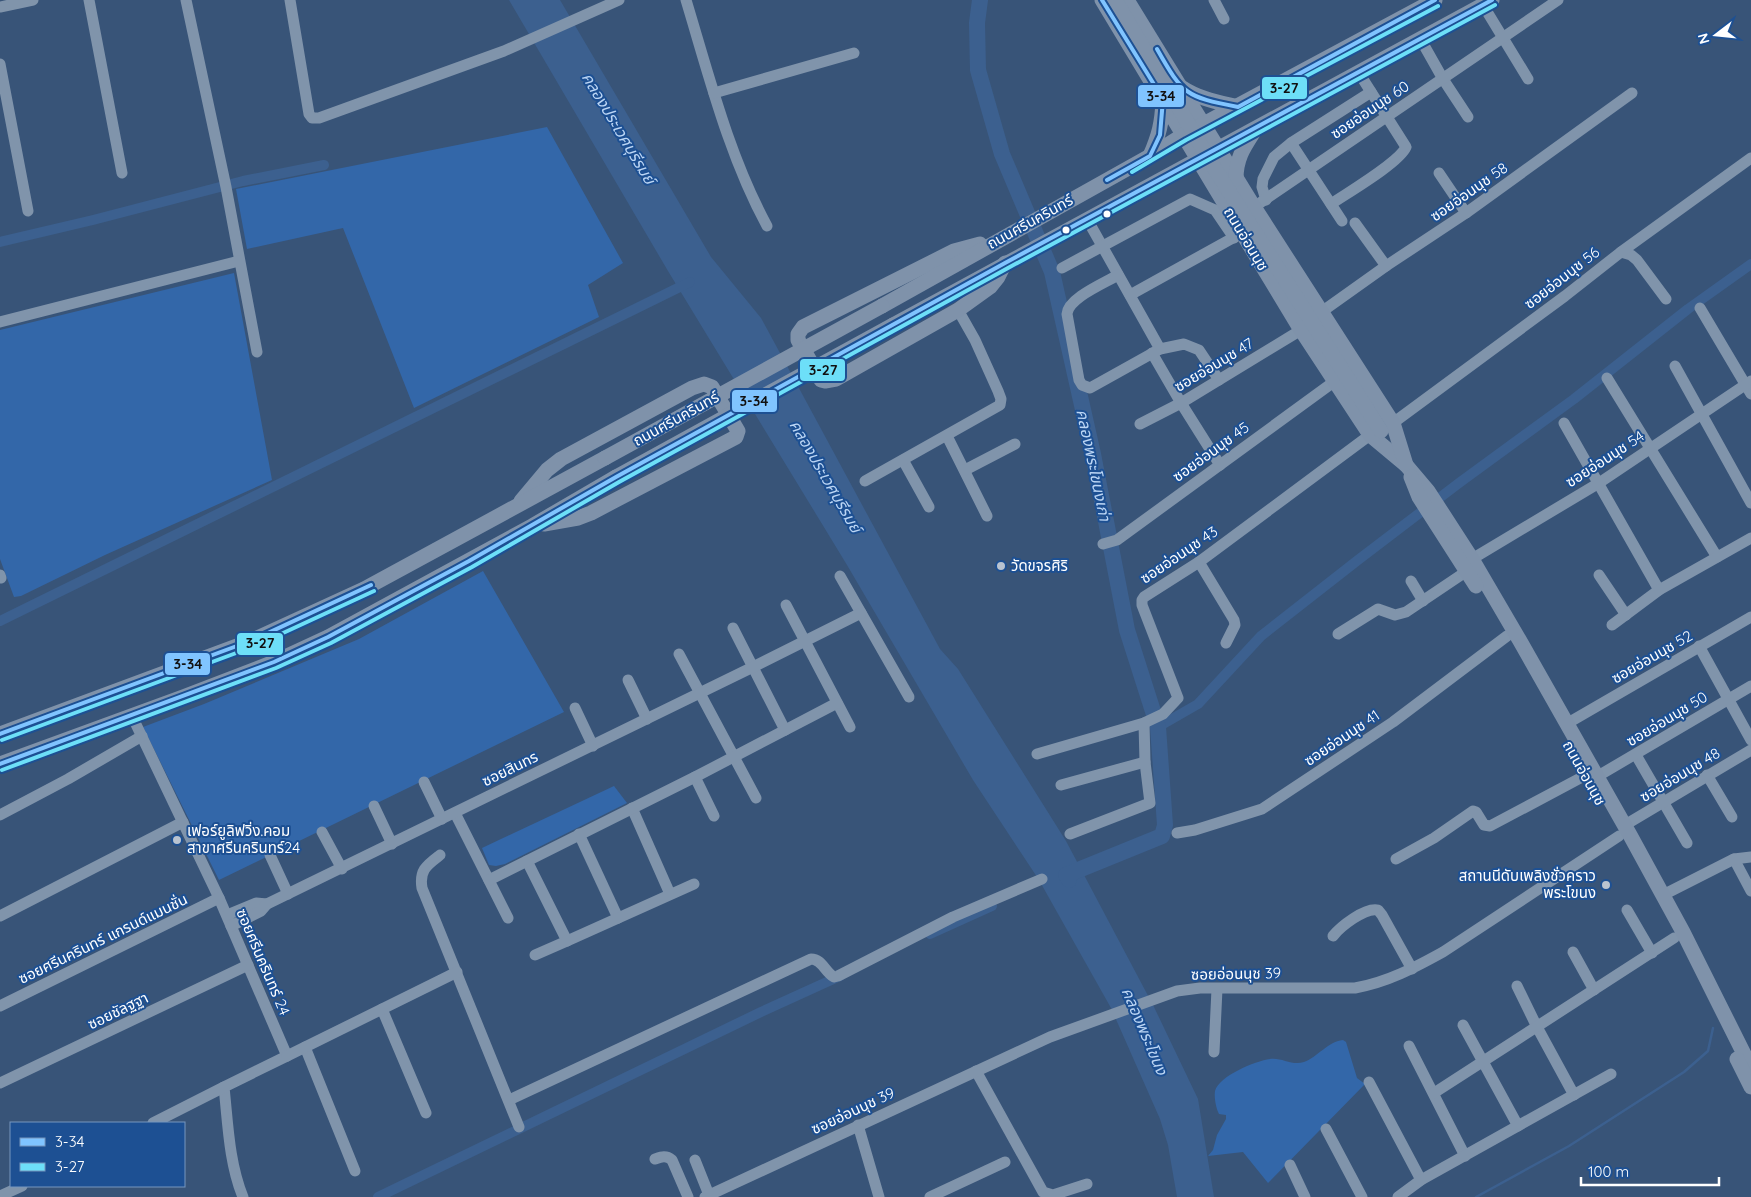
<svg xmlns="http://www.w3.org/2000/svg" width="1751" height="1197" font-family="Quicksand,'Noto Sans Thai',sans-serif">
<rect width="100%" height="100%" fill="#385478"/>
<!-- green -->
<g fill="#3367a9">
<polygon points="547,127 623,263 588,285 599,317 414,408 343,228 247,249 236,189"/>
<polygon points="234,273 272,480 105,555 21,596 14,597 0,559 0,330"/>
<polygon points="483,571 564,712 219,880 143,727 204,704 359,639"/>
<polygon points="614,786 627,803 505,864 496,866 489,865 482,848"/>
<path d="M1343,1040l3,2 11,36 8,6 -97,99 -25,-31 -35,4 5,-6 4,-15 9,-16v-4l-7,-1c-3,-6 -5,-16 -4,-23 4,-15 40,-30 55,-32 11,-2 22,7 34,3 14,-5 23,-20 39,-22z"/>
</g>
<!-- water -->
<polygon fill="#3c608f" points="509,0 560,0 711,257 761,318 940,649 958,669 1066,841 1154,1007 1198,1099 1214,1197 1177,1197 1168,1145 1160,1119 1111,1008 1039,880 973,780 847,565 668,271"/>
<g fill="none" stroke-linecap="round" stroke-linejoin="round">
<!-- stream -->
<polyline stroke="#3c608f" stroke-width="2.5" points="1476,1197 1569,1146 1684,1072 1708,1051 1713,1028"/>
<!-- canal -->
<g stroke="#3c608f" stroke-width="10">
<polyline points="0,242 93,220 243,181 324,165"/>
<polyline points="0,621 690,282"/>
<polyline points="1158,727 1198,704 1261,636 1358,560 1459,483 1574,399 1688,309 1751,264"/>
<polyline points="930,934 992,906"/>
<polyline points="378,1197 761,1012 840,976"/>
</g>
<!-- river -->
<polyline stroke="#3c608f" stroke-width="16" points="980,0 977,23 978,70 1002,154 1052,272 1093,454 1127,630 1158,727 1165,825 1162,836 1066,875 1069,880"/>
<!-- minor -->
<g stroke="#8094ab" stroke-width="11">
<polyline points="89,0 122,173"/>
<polyline points="186,0 226,187 257,352"/>
<polyline points="290,0 309,114 312,118 319,118 504,51 619,0"/>
<path d="M686,0c23,76 43,156 81,226"/>
<polyline points="1214,0 1224,19"/>
<polyline points="1483,5 1528,79"/>
<polyline points="0,7 33,0"/>
<polyline points="1421,40 1443,79 1468,117"/>
<polyline points="0,64 28,211"/>
<polyline points="714,93 854,53"/>
<polyline points="1291,143 1342,221"/>
<polyline points="1439,173 1466,213"/>
<polyline points="1266,200 1262,187 1263,179 1274,157 1291,143 1371,92"/>
<path d="M1331,204c16,-11 68,-41 75,-57l-47,-74"/>
<polyline points="1254,207 1558,0"/>
<polyline points="1087,219 1160,349"/>
<polyline points="1355,223 1386,266"/>
<polyline points="1621,252 1631,255 1637,260 1666,299"/>
<polyline points="1062,268 1190,199 1215,210 1234,238"/>
<path d="M1118,275c-13,8 -50,23 -51,39l12,66 3,5 8,3 70,-39 24,-5 15,6 20,30"/>
<polyline points="1130,295 1240,234"/>
<polyline points="1700,308 1751,394"/>
<polyline points="1320,313 1386,266 1466,213 1632,93"/>
<polyline points="0,322 239,261"/>
<polyline points="1152,353 1181,403 1220,465"/>
<polyline points="1675,366 1751,503"/>
<polyline points="1607,378 1717,557"/>
<polyline points="1393,423 1565,296 1621,252 1751,158"/>
<polyline points="1564,423 1659,590"/>
<polyline points="1140,424 1181,403 1301,330"/>
<polyline points="947,436 987,516"/>
<polyline points="903,460 929,507"/>
<polyline points="965,470 1015,444"/>
<polyline points="865,481 1000,405 1001,399 998,391 975,340 958,310"/>
<polyline points="1103,544 1117,540 1335,381"/>
<polyline points="1472,559 1599,483 1751,381"/>
<polyline points="1199,562 1234,620 1235,625 1226,643"/>
<polyline points="0,575 1,578"/>
<polyline points="1599,575 1626,615"/>
<polyline points="840,576 909,697"/>
<polyline points="1411,581 1423,601"/>
<polyline points="786,605 850,727"/>
<polyline points="1612,625 1659,590 1751,538"/>
<polyline points="733,628 785,730"/>
<polyline points="1338,634 1378,609 1395,615 1406,612 1467,571"/>
<polyline points="1699,646 1751,740"/>
<polyline points="679,654 756,798"/>
<polyline points="628,680 647,719"/>
<polyline points="575,708 593,746"/>
<path d="M132,716l87,182 68,158 -63,31c4,37 5,76 19,110"/>
<polyline points="1568,723 1751,617"/>
<polyline points="1037,754 1144,723 1163,714 1178,698 1142,605 1142,600 1144,597 1199,562 1370,435"/>
<polyline points="1636,755 1687,843"/>
<polyline points="1707,775 1732,817"/>
<polyline points="1598,776 1751,686"/>
<polyline points="695,777 714,816"/>
<polyline points="424,782 442,819"/>
<polyline points="1061,785 1145,762"/>
<polyline points="374,806 392,844"/>
<polyline points="632,808 670,894"/>
<polyline points="455,813 508,918"/>
<polyline points="0,815 68,779 142,736"/>
<polyline points="1625,825 1751,750"/>
<polyline points="322,832 342,869"/>
<polyline points="1177,833 1195,830 1262,809 1393,722 1507,636"/>
<polyline points="579,834 618,918"/>
<polyline points="1070,834 1150,803 1145,762 1144,723"/>
<polyline points="270,855 288,894"/>
<path d="M440,855c-13,10 -21,15 -18,33l97,239"/>
<polyline points="1396,859 1434,838 1473,811 1476,812 1484,825 1490,826 1586,775"/>
<polyline points="1734,859 1751,891"/>
<polyline points="527,861 567,941 535,955"/>
<polyline points="489,880 695,777 837,703"/>
<polyline points="1663,895 1734,859 1751,857"/>
<polyline points="1627,910 1652,953"/>
<polyline points="227,915 256,903 267,904"/>
<polyline points="0,916 183,822"/>
<polyline points="231,926 261,911 267,904 753,667 861,613"/>
<path d="M1333,936c7,-9 32,-29 45,-26l4,5 30,54"/>
<polyline points="567,941 694,884"/>
<polyline points="1573,952 1594,990"/>
<polyline points="1517,986 1537,1027 1574,1095"/>
<polyline points="0,1006 219,898"/>
<polyline points="382,1009 426,1113"/>
<polyline points="1463,1025 1518,1126"/>
<polyline points="1409,1046 1465,1156"/>
<polyline points="305,1047 355,1171"/>
<polyline points="1214,1052 1217,989"/>
<polyline points="287,1056 457,972"/>
<polyline points="976,1071 1043,1192 1053,1195 1087,1184"/>
<polyline points="1369,1082 1421,1180"/>
<polyline points="0,1083 248,965"/>
<polyline points="1434,1093 1674,938"/>
<path d="M509,1100l302,-141c11,0 14,13 23,18l4,-1 115,-59 89,-38"/>
<polyline points="153,1123 224,1087"/>
<polyline points="858,1125 879,1197"/>
<polyline points="1326,1129 1362,1197"/>
<path d="M655,1159c6,-2 11,-4 17,1l16,37"/>
<polyline points="695,1160 709,1195"/>
<polyline points="1290,1165 1305,1197"/>
<polyline points="0,1196 22,1186"/>
<path d="M705,1197l345,-160 127,-46 23,-3h155c33,-6 59,-20 88,-36l176,-116"/>
<polyline points="930,1197 1005,1162"/>
<polyline points="1398,1197 1421,1180 1611,1074"/>
</g>
<!-- major -->
<g stroke="#7f92aa" stroke-width="15">
<polyline points="1102,0 1235,221 1301,330 1370,435 1406,465"/>
<polyline points="1127,0 1254,207 1393,423 1406,465 1428,491 1472,559 1520,641 1630,835 1683,932 1751,1068"/>
<path d="M1181,87c18,12 36,15 57,20"/>
<path d="M1150,156c9,-21 12,-33 13,-55"/>
<path d="M1236,179c0,-21 8,-32 19,-49"/>
<polyline points="980,244 954,251 803,327 798,334 798,340 821,380 825,381 836,379 958,310 990,287 998,277 1005,263"/>
<polyline points="882,306 1150,156 1183,135 1435,0"/>
<polyline points="893,325 1492,0"/>
<polyline points="1411,477 1419,497 1476,586"/>
<polyline points="521,501 547,470 561,459 692,388 704,384 712,387 738,431 736,437 591,513 578,518 544,524"/>
<polyline points="0,734 253,640 364,589 605,458"/>
<polyline points="0,764 183,697 274,662 328,637 532,526 616,477"/>
<polyline points="1737,1059 1751,1087"/>
</g>
<!-- major-bridge -->
<g stroke="#7f92aa" stroke-width="15">
<polyline points="1115,0 1218,174 1381,431"/>
<polyline points="605,458 882,306"/>
<polyline points="616,477 893,325"/>
</g>
<!-- bus-1 casing -->
<g stroke="#1d5093" stroke-width="8">
<g id="bus-1">
<polyline points="1102,0 1163,99 1160,135 1150,156 1107,180"/>
<path d="M1157,49c26,46 29,48 81,58l197,-107"/>
<polyline points="0,734 253,640 371,585"/>
<polyline points="0,764 274,662 328,637 469,561 616,477 1005,263 1492,0"/>
</g>
</g>
<!-- bus-2 casing -->
<g stroke="#1d5093" stroke-width="8">
<g id="bus-2">
<polyline points="1132,172 1186,140 1438,6"/>
<polyline points="2,740 255,646 374,591"/>
<polyline points="2,770 276,668 331,643 472,567 619,482 1008,268 1495,5"/>
</g>
</g>
<!-- bus-1 -->
<use href="#bus-1" stroke="#80c4ff" stroke-width="4"/>
<!-- bus-2 -->
<use href="#bus-2" stroke="#6ddff8" stroke-width="4"/>
</g>
<!-- markers -->
<g fill="#fff" stroke="#1d5093" stroke-width="2">
<circle cx="1107" cy="214" r="4.5"/>
<circle cx="1066" cy="230" r="4.5"/>
</g>
<g fill="#b9c3d0" stroke="#1d5093" stroke-width="2">
<circle cx="1001" cy="566" r="5"/>
<circle cx="177" cy="840" r="5"/>
<circle cx="1606" cy="885" r="5"/>
</g>
<g text-anchor="middle" stroke-width="4" stroke-linejoin="round" paint-order="stroke">
<!-- street labels -->
<g font-size="15" fill="#fff" stroke="#1d5093">
<text transform="translate(1370 110) rotate(-34)" y="5">ซอยอ่อนนุช 60</text>
<text transform="translate(1469 192) rotate(-35)" y="5">ซอยอ่อนนุช 58</text>
<text transform="translate(1030 222) rotate(-29)" y="5">ถนนศรีนครินทร์</text>
<text transform="translate(1246 239) rotate(59)" y="5">ถนนอ่อนนุช</text>
<text transform="translate(1562 278) rotate(-38)" y="5">ซอยอ่อนนุช 56</text>
<text transform="translate(1214 365) rotate(-31)" y="5">ซอยอ่อนนุช 47</text>
<text transform="translate(676 419) rotate(-29)" y="5">ถนนศรีนครินทร์</text>
<text transform="translate(1211 452) rotate(-36)" y="5">ซอยอ่อนนุช 45</text>
<text transform="translate(1605 459) rotate(-33)" y="5">ซอยอ่อนนุช 54</text>
<text transform="translate(1179 555) rotate(-34)" y="5">ซอยอ่อนนุช 43</text>
<text transform="translate(1652 657) rotate(-30)" y="5">ซอยอ่อนนุช 52</text>
<text transform="translate(1667 719) rotate(-31)" y="5">ซอยอ่อนนุช 50</text>
<text transform="translate(1342 738) rotate(-34)" y="5">ซอยอ่อนนุช 41</text>
<text transform="translate(510 769) rotate(-26)" y="5">ซอยสินทร</text>
<text transform="translate(1584 773) rotate(61)" y="5">ถนนอ่อนนุช</text>
<text transform="translate(1680 775) rotate(-31)" y="5">ซอยอ่อนนุช 48</text>
<text transform="translate(103 939) rotate(-26)" y="5">ซอยศรีนครินทร์ แกรนด์แมนชั่น</text>
<text transform="translate(263 962) rotate(67)" y="5">ซอยศรีนครินทร์ 24</text>
<text transform="translate(1236 974) rotate(-1)" y="5">ซอยอ่อนนุช 39</text>
<text transform="translate(118 1011) rotate(-26)" y="5">ซอยชัลฐฐา</text>
<text transform="translate(853 1111) rotate(-25)" y="5">ซอยอ่อนนุช 39</text>
</g>
<!-- poi labels -->
<g font-size="15" fill="#fff" stroke="#1d5093" text-anchor="start">
<text x="1011" y="571">วัดขจรศิริ</text>
<text x="187" y="836">เฟอร์ยูลิฟวิ่ง.คอม<tspan x="187" dy="17">สาขาศรีนครินทร์24</tspan></text>
<text x="1596" y="881" text-anchor="end">สถานนีดับเพลิงชั่วคราว<tspan x="1596" dy="17">พระโขนง</tspan></text>
</g>
<!-- water labels -->
<g font-size="16" font-style="italic" fill="#bcd6f5" stroke="#1d5093">
<text transform="translate(619 128) rotate(59)" y="6">คลองประเวศบุรีรมย์</text>
<text transform="translate(1094 465) rotate(78)" y="6">คลองพระโขนงเก่า</text>
<text transform="translate(826 476) rotate(60)" y="6">คลองประเวศบุรีรมย์</text>
<text transform="translate(1145 1031) rotate(67)" y="6">คลองพระโขนง</text>
</g>
</g>
<g stroke="#1d5093" stroke-width="2">
<rect x="1261" y="76" width="47" height="24" rx="5" fill="#6ddff8"/>
<rect x="1137" y="84" width="48" height="24" rx="5" fill="#80c4ff"/>
<rect x="799" y="358" width="47" height="24" rx="5" fill="#6ddff8"/>
<rect x="731" y="389" width="47" height="24" rx="5" fill="#80c4ff"/>
<rect x="236" y="632" width="48" height="24" rx="5" fill="#6ddff8"/>
<rect x="164" y="652" width="47" height="24" rx="5" fill="#80c4ff"/>
</g>
<g font-size="14" text-anchor="middle" font-weight="bold" fill="#111">
<text x="1284" y="93">3-27</text>
<text x="1161" y="101">3-34</text>
<text x="823" y="375">3-27</text>
<text x="754" y="406">3-34</text>
<text x="260" y="648">3-27</text>
<text x="188" y="669">3-34</text>
</g>
<!-- legend -->
<rect x="10" y="1122" width="175" height="65" fill="#1d5093" stroke="#7796be"/>
<rect x="20" y="1138" width="25" height="8" fill="#80c4ff" stroke="#7796be"/>
<text x="55" y="1147" font-size="15" fill="#ffffff">3-34</text>
<rect x="20" y="1163" width="25" height="8" fill="#6ddff8" stroke="#7796be"/>
<text x="55" y="1172" font-size="15" fill="#ffffff">3-27</text>
<!-- north arrow -->
<g transform="translate(1716 35) rotate(254)" stroke="#1d5093" stroke-width="4" paint-order="stroke">
<path d="M0-4L9 19L0 12L-9 19Z" fill="#ffffff"/>
<text y="-8" font-size="14" font-weight="bold" text-anchor="middle" fill="#ffffff">N</text>
</g>
<!-- scale -->
<path d="M1581 1177v8h138v-8" fill="none" stroke="#ffffff" stroke-width="2.5"/>
<text x="1588" y="1177" font-size="15" fill="#ffffff" stroke="#1d5093" stroke-width="4" paint-order="stroke">100 m</text>
</svg>
